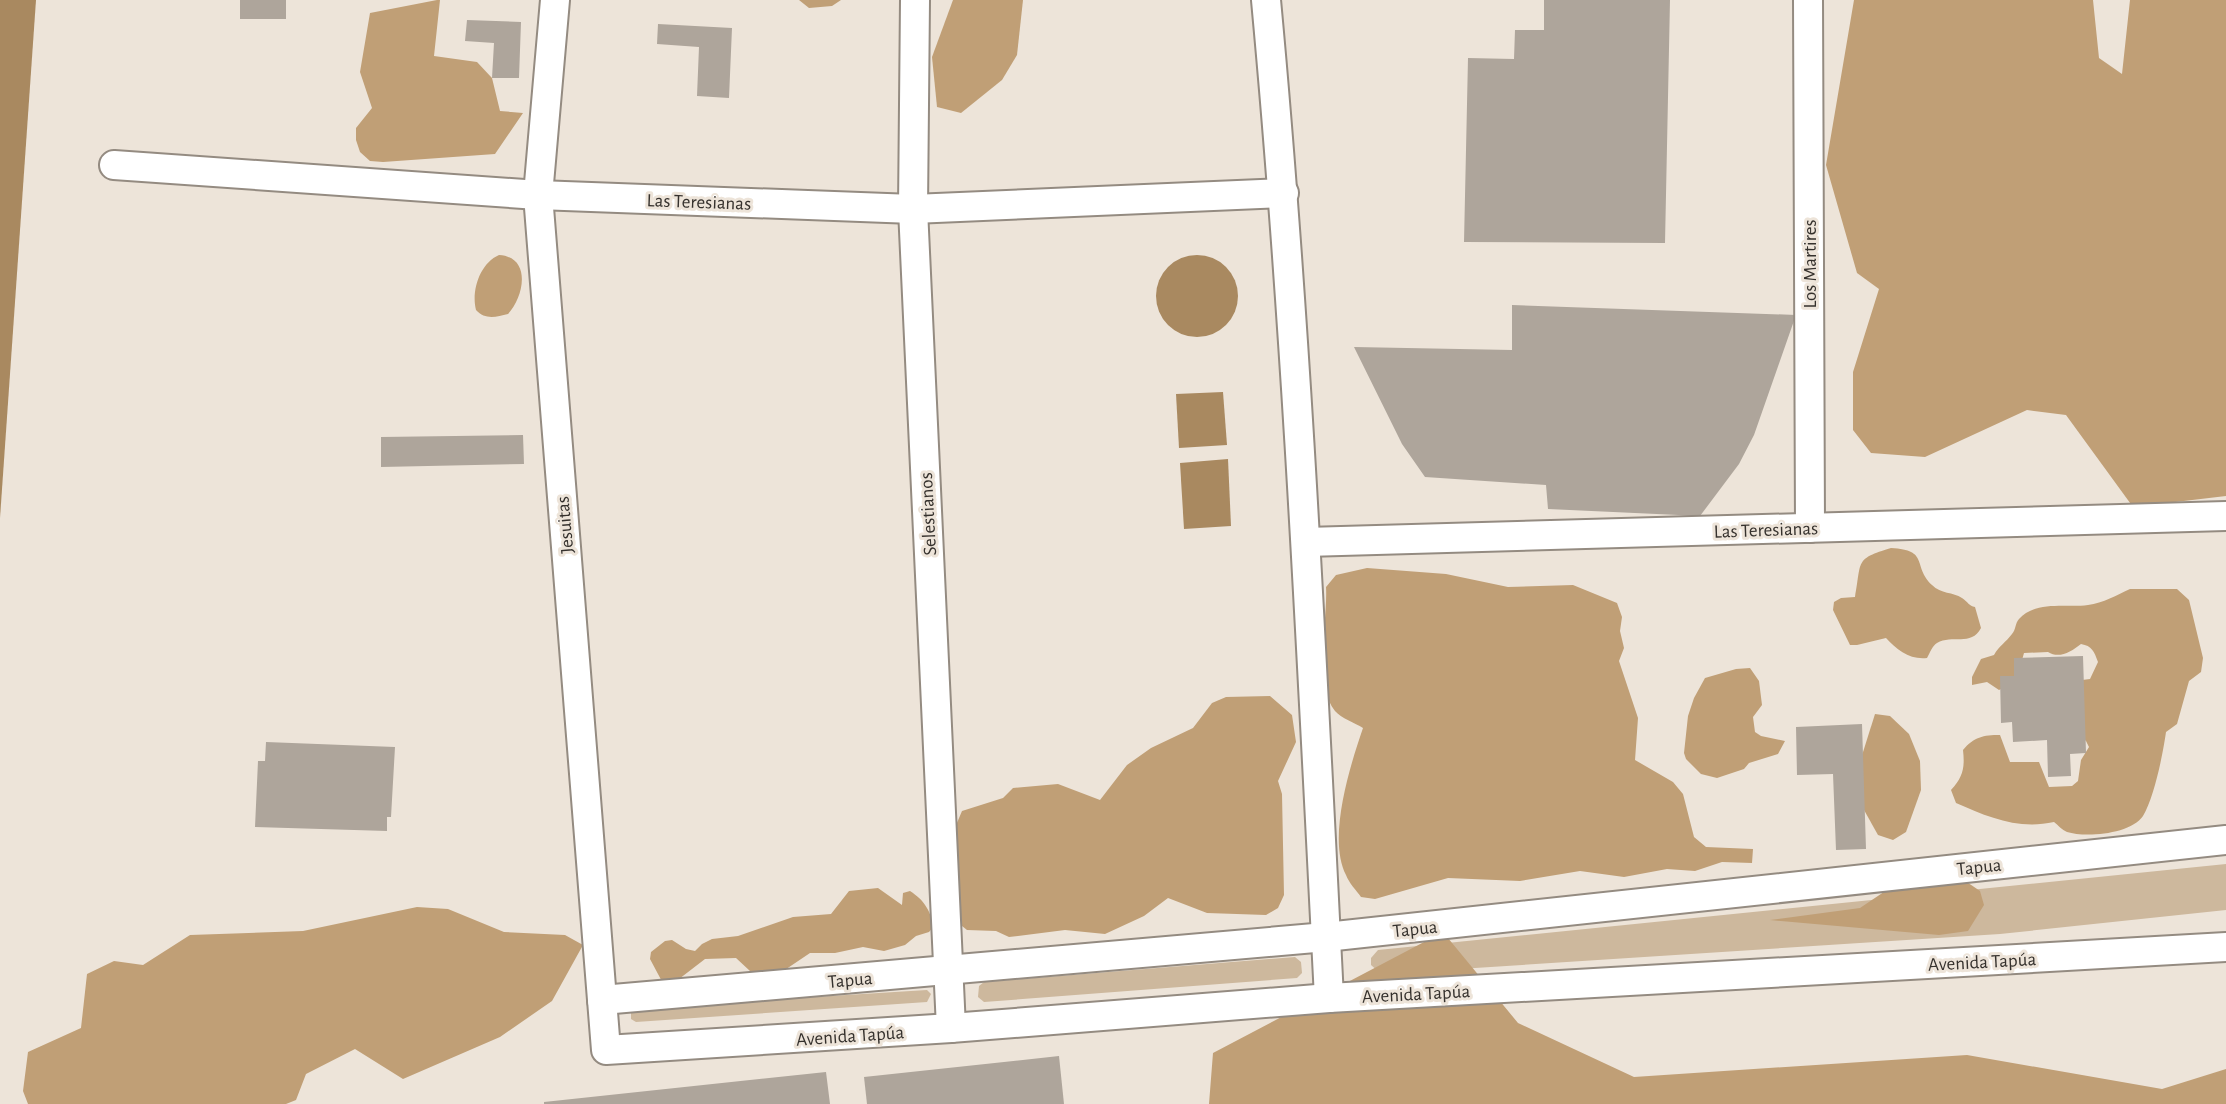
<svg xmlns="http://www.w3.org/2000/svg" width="2226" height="1104" font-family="'Alegreya Sans',sans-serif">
<rect width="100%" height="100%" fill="#ede4d9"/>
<!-- green -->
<g fill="#cdb89d">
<polygon points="2226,864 2226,910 2000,934 1381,974 1371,965 1371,958 1378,950"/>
<polygon points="1295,957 1301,962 1302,973 1297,978 984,1002 978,997 979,986 984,982"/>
<polygon points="927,990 931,994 927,1002 636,1022 631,1019 631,1012 636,1008"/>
</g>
<!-- forest -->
<g fill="#c09f76">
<polygon points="437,0 440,0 434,56 477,62 492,78 500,111 523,113 495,154 383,162 370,161 360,152 356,140 356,128 372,108 360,72 370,13"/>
<polygon points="799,0 841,0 832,6 809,8"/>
<polygon points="953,0 1023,0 1017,55 1002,80 961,113 937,107 932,57"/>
<polygon points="1854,0 2093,0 2099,58 2122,74 2130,0 2226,0 2226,496 2133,507 2066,415 2027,410 1925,457 1871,453 1853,430 1853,372 1879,289 1857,273 1826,165"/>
<path d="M499,255c33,2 25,42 9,59 -12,3 -23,6 -32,-4 -5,-19 4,-47 23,-55z"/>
<path d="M1891,548c39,2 21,18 41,37 9,9 21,7 30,13 6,4 7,8 13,9l6,21c-10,19 -29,6 -44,15 -5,3 -7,10 -10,15 -17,2 -30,-8 -41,-20l-29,7h-7l-17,-35 1,-8 7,-4 14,-1c7,-36 -1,-38 36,-49z"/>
<path d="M1367,568l79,6 62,13 65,-2 44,18 5,14 -2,14 4,17 -5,13 19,57 -3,42 38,22 10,12 11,43 12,10 47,2 -1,14 -30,-1 -27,9 -28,-2 -43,8 -44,-6 -60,10 -72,-3 -73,21 -14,-2c-5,-7 -12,-14 -15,-22 -19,-37 4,-109 17,-147 -8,-5 -22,-10 -28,-17 -22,-27 -7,-92 -9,-124l10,-12z"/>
<path d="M2130,589h47l12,11 14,58 -2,14 -12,9 -12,43 -11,8c-3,22 -12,66 -23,84 -12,18 -57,22 -76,16 -5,-2 -9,-7 -13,-10 -36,8 -66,-5 -98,-19l-5,-13c12,-13 14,-22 12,-40 11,-13 20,-15 37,-15l10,27h29l10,25 23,-1 6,-5 3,-21 8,-13 -3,-6 -16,-15 4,-45 16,-2 8,-17c-4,-11 -6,-16 -17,-18 -10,8 -22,15 -33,8l-24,1c-5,18 -7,29 -25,37l-12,-8 -15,3v-8l9,-18 13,-4c5,-9 12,-13 18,-21 4,-4 3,-11 7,-15 17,-19 48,-11 69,-14 15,-2 29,-10 42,-16z"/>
<polygon points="1750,668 1759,681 1762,705 1753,717 1755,732 1761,736 1785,741 1778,754 1749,763 1744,769 1717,778 1701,774 1686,759 1684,753 1688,716 1694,698 1705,678 1736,669"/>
<polygon points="1270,696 1292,715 1296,742 1278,781 1282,794 1284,895 1278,908 1266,915 1207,913 1168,898 1144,916 1105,934 1065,930 1009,937 996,931 967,930 957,922 951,837 962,811 1003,798 1013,788 1058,784 1100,800 1127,765 1151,748 1193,728 1212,703 1226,697"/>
<polygon points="1875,714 1890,716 1909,734 1920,761 1921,790 1906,832 1893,840 1878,835 1864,810 1858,768"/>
<polygon points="1933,859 1980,891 1984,905 1968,931 1939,935 1770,920 1860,908"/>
<path d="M878,888l24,17 1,-12 7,-2c15,10 19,18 24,35l-5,6 -13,4 -11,9 -21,6 -21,-4 -28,6h-25l-46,31 -28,-26 -31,1 -39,30 -16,-30 1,-7 14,-11 7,-1 14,9 9,2 7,-7 10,-5 26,-3 55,-19 38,-3 18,-23z"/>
<polygon points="417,907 448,909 504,932 565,935 583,945 552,1001 500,1037 403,1079 355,1049 306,1074 296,1100 286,1104 28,1104 23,1091 28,1052 81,1028 87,974 114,961 143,965 190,935 303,931"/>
<polygon points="1443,932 1518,1023 1634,1077 1967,1055 2162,1089 2226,1069 2226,1104 1209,1104 1213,1053"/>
</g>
<!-- water -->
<g fill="#a98960">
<polygon points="0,0 36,0 0,518"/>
<circle cx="1197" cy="296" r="41"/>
<polygon points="1223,392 1227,445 1179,448 1176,394"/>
<polygon points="1228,459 1231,526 1184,529 1180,463"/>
</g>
<!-- building -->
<g fill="#aea59b">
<rect x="240" y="0" width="46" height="19"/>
<polygon points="1544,0 1670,0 1665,243 1464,242 1468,58 1514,59 1515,30 1544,30"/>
<polygon points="467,20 521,22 519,78 492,78 494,43 465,41"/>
<polygon points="658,24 732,28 729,98 697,96 699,47 657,44"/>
<polygon points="1512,305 1796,315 1754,435 1739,464 1700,516 1548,509 1546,485 1425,477 1402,444 1354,347 1512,350"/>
<polygon points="523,435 524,464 381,467 381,437"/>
<polygon points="2083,656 2086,753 2070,754 2071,776 2048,777 2047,740 2013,742 2012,722 2001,723 2000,676 2014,676 2014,658"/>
<polygon points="1862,724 1866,849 1836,850 1833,774 1797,775 1796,727"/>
<polygon points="266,742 395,747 391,817 387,817 387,831 255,827 258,761 265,761"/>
<polygon points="1059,1056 1064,1104 867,1104 864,1077"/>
<polygon points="826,1072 830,1104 544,1104 544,1102"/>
</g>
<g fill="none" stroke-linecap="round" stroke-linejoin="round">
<!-- street casing -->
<g stroke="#948b81" stroke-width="32">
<g id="street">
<polyline points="555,0 538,195 606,1050 951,1028 1329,998 2226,947"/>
<polyline points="915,0 913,209 951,1028"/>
<path d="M1266,0c31,332 46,665 63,998"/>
<polyline points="1808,0 1810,528"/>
<polyline points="114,165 538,195 913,209 1284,193"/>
<polyline points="1306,542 2226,516"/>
<polyline points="602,1000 1326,937 2226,840"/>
</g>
</g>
<!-- street -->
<use href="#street" stroke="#fff" stroke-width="28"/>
</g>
<g text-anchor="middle" stroke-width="6" stroke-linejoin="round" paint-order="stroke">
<!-- street labels -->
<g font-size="19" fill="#35312d" stroke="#ede4d9">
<text transform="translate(699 201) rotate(2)" y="7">Las Teresianas</text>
<text transform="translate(1809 264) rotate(-90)" y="7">Los Martires</text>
<text transform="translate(927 514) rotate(-93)" y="7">Selestianos</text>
<text transform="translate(564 525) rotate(-95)" y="7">Jesuitas</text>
<text transform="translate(1766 529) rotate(-2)" y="7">Las Teresianas</text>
<text transform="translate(1979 866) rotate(-6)" y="7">Tapua</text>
<text transform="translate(1415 928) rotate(-6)" y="7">Tapua</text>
<text transform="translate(1982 961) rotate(-3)" y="7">Avenida Tapúa</text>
<text transform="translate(850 979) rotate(-5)" y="7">Tapua</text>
<text transform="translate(1416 993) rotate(-3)" y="7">Avenida Tapúa</text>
<text transform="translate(850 1035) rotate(-4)" y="7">Avenida Tapúa</text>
</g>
</g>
</svg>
